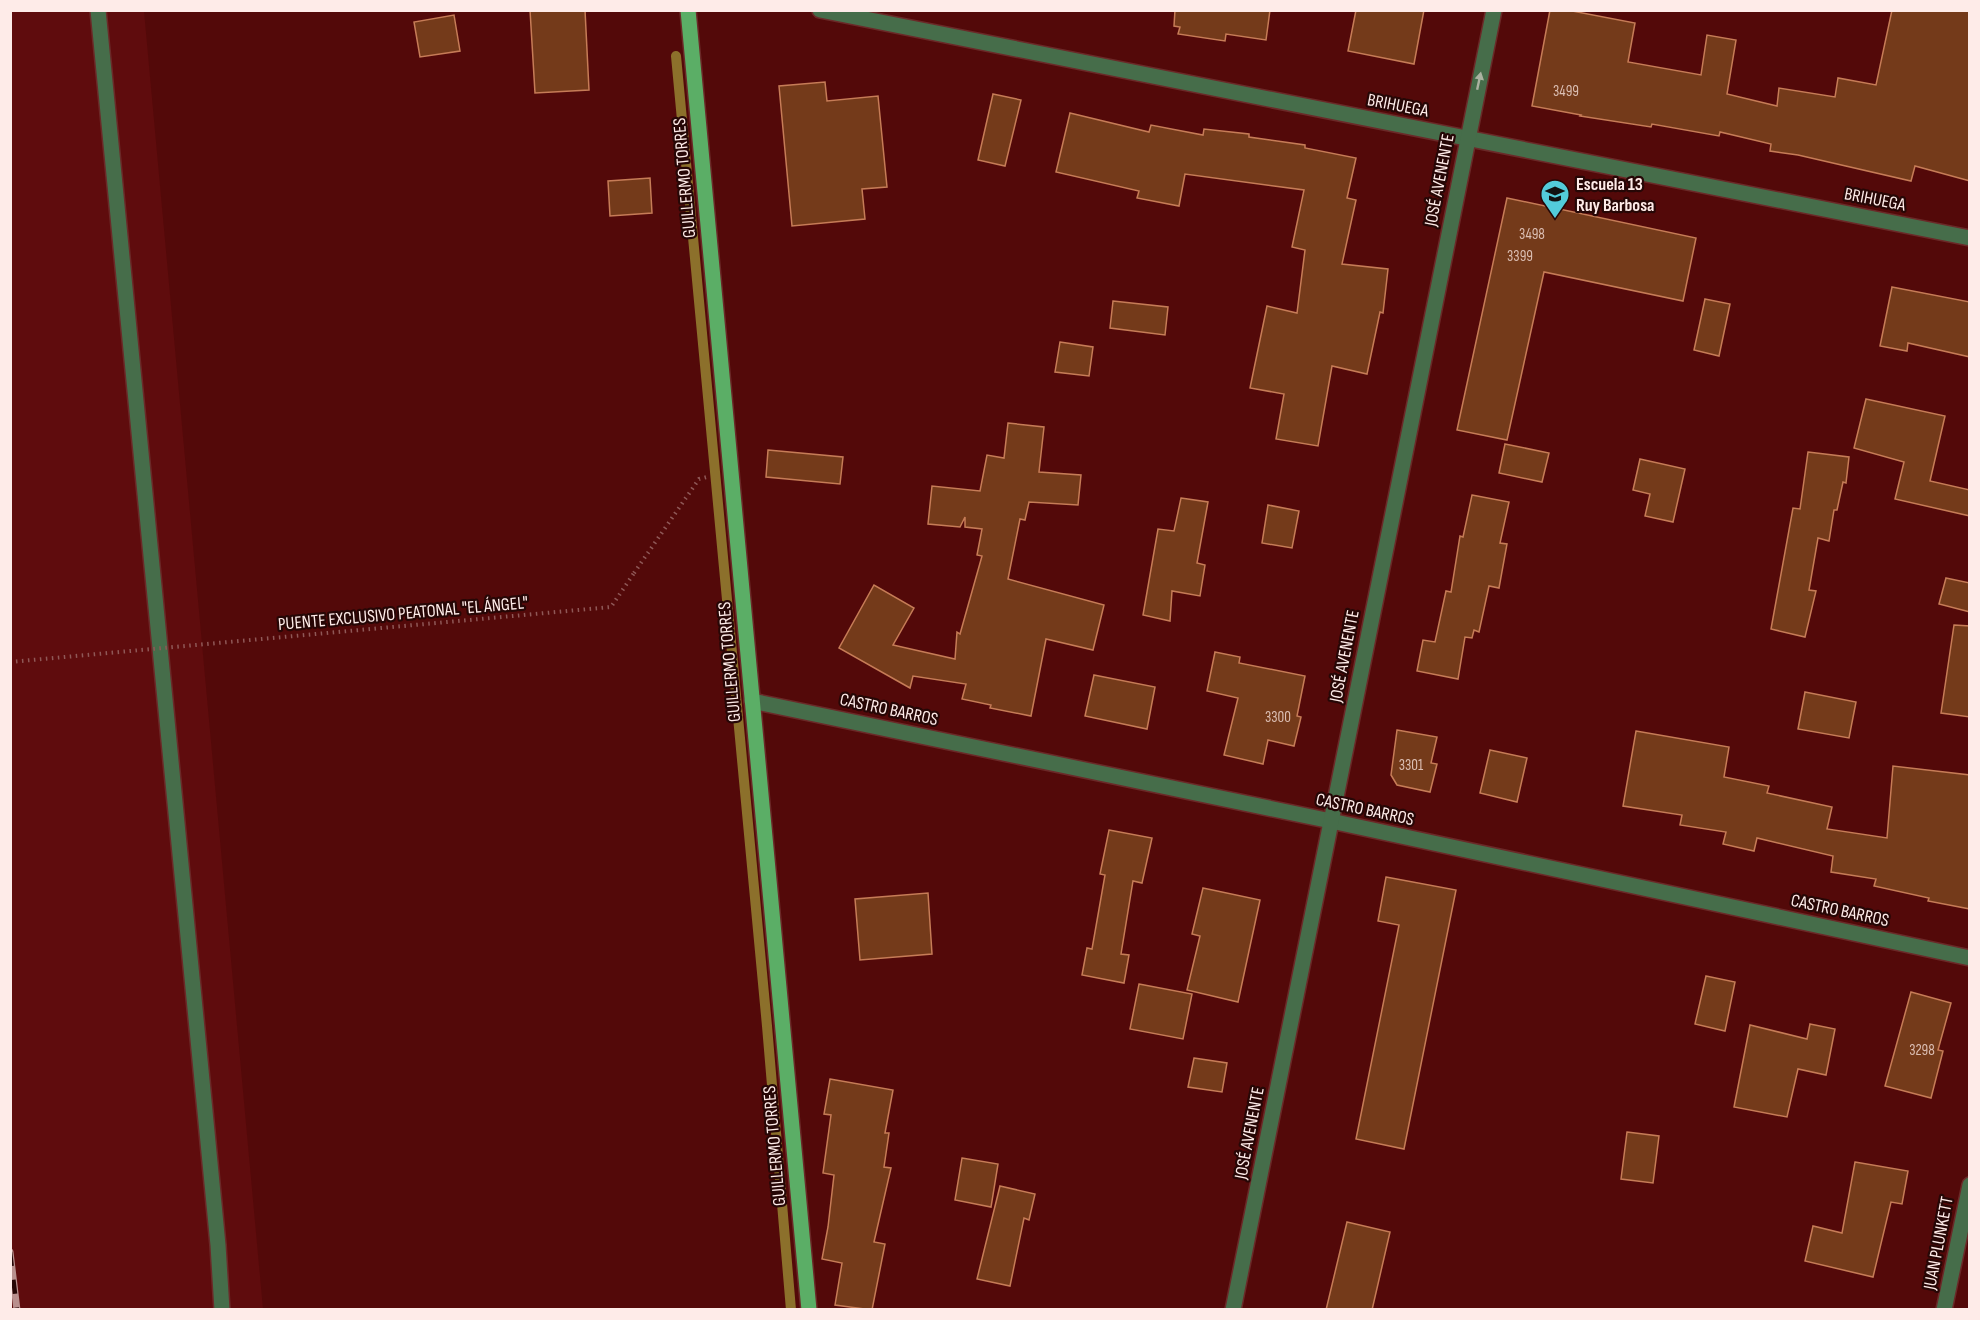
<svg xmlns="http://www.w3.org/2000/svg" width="1980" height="1320" font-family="'Sofia Sans Condensed',sans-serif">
<rect width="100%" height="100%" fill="#530909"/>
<!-- built -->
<polygon fill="#5f0c0d" points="10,11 144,11 263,1309 11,1309"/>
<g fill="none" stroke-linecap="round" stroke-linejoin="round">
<!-- stream -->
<polyline stroke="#8c702b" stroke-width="10" points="676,56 767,1026 791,1310"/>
</g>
<!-- building -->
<g fill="#743a1a" stroke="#c67c57" stroke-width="1.5">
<polygon points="530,10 585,10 589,90 535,93"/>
<polygon points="1175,10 1270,10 1266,40 1226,34 1225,41 1178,34 1180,27 1174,26"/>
<polygon points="1356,10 1424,10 1414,64 1348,51"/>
<polygon points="1550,10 1567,10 1635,23 1628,62 1701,75 1707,35 1736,40 1727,94 1777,106 1779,88 1835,97 1838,78 1876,85 1892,10 1970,10 1970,181 1915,166 1911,181 1798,155 1770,151 1771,144 1720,132 1719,136 1652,124 1651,127 1580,116 1581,115 1532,106"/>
<polygon points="454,15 460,51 420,57 414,22"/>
<polygon points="825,82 827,101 878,96 887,187 862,189 865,219 792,226 779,86"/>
<polygon points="993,94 1021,100 1005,166 978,160"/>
<polygon points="1070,113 1149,132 1151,125 1203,135 1204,129 1249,134 1249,137 1305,145 1305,148 1356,158 1347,198 1356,200 1342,264 1388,269 1383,313 1380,312 1367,374 1332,366 1318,446 1276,439 1284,394 1250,388 1267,306 1297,313 1305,250 1292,247 1304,190 1185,174 1179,206 1137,198 1139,191 1056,172"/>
<polygon points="650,178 652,213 610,216 608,181"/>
<polygon points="1507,198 1696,238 1683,301 1544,272 1507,440 1457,430"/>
<polygon points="1892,287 1970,302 1970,357 1908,343 1907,351 1880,346"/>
<polygon points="1705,299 1730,304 1719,356 1694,350"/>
<polygon points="1113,301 1168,307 1165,335 1110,328"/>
<polygon points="1060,342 1093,347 1089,376 1055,372"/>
<polygon points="1866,399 1945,416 1930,481 1970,490 1970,516 1895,499 1904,462 1854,448"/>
<polygon points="1008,423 1044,427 1039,472 1081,475 1078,505 1029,502 1025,520 1020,519 1008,579 1104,605 1093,650 1046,639 1031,716 990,708 991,705 962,699 966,684 913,676 910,688 839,648 874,585 914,608 893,645 955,659 957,632 960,634 982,556 977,555 982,529 965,527 965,517 960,527 928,524 932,486 980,491 987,455 1004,458"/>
<polygon points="1505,444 1549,453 1542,482 1499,473"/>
<polygon points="768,450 843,457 840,484 766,477"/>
<polygon points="1808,452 1849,457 1846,483 1843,482 1837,510 1834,510 1829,541 1818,538 1809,590 1816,591 1805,637 1771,629 1793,508 1800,509"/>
<polygon points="1640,459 1685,469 1673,522 1645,516 1650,494 1633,490"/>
<polygon points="1472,495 1509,502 1500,543 1507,544 1499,588 1489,586 1479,632 1474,630 1472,638 1465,637 1458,679 1417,671 1423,640 1435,642 1446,591 1451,592 1460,536 1463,537"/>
<polygon points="1181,498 1208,502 1197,563 1205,565 1200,596 1172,591 1170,621 1143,615 1158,529 1174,531"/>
<polygon points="1268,505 1299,511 1292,548 1262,543"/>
<polygon points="1946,578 1970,583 1970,612 1939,604"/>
<polygon points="1954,625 1970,626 1970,717 1941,713"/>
<polygon points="1215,652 1240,657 1239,663 1305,676 1297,716 1301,717 1294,746 1268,740 1263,764 1224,755 1238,698 1207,691"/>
<polygon points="1094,675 1155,687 1147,729 1085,716"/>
<polygon points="1805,692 1856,702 1849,738 1798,729"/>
<polygon points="1397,730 1437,737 1431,763 1437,764 1430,792 1397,785 1391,775"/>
<polygon points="1636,731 1729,747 1724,777 1769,786 1767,793 1832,807 1827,829 1887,838 1893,766 1970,775 1970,909 1928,901 1929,898 1874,886 1876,879 1831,872 1833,856 1757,838 1754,851 1723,844 1726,832 1680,825 1682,815 1623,806"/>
<polygon points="1490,750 1527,758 1517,802 1480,793"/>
<polygon points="1109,830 1152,838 1142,883 1133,881 1121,954 1129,955 1124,983 1082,975 1087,948 1092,949 1105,875 1100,874"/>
<polygon points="1386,877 1456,890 1404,1149 1356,1139 1399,925 1378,921"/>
<polygon points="1203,888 1260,900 1238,1002 1187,990 1200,936 1192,934"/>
<polygon points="928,893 932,954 860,960 855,899"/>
<polygon points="1706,976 1735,982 1725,1031 1695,1024"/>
<polygon points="1139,984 1192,994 1183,1039 1130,1029"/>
<polygon points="1911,992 1951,1003 1938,1050 1943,1051 1931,1098 1885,1086"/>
<polygon points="1810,1024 1835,1029 1826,1075 1798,1069 1787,1117 1734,1107 1750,1025 1807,1039"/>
<polygon points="1194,1058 1227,1063 1222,1092 1188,1087"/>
<polygon points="830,1079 893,1090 885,1133 889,1133 884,1167 891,1168 874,1242 885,1244 872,1310 835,1305 842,1263 822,1259 828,1227 834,1175 823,1173 831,1115 824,1114"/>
<polygon points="1627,1132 1659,1136 1653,1183 1621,1179"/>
<polygon points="962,1158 998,1164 991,1207 955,1200"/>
<polygon points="1855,1162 1908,1171 1902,1204 1891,1202 1873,1277 1805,1261 1813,1226 1842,1233"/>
<polygon points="1000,1186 1035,1194 1029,1220 1024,1218 1010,1286 977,1279"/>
<polygon points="1347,1222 1390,1232 1372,1310 1326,1310"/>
</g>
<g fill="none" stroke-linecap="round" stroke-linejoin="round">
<!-- minor casing -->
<g stroke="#6b2928" stroke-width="18">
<g id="minor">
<polyline points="98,10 218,1245 222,1310"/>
<polyline points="820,10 1970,238"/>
<polyline points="752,701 1331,821 1970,958"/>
<polyline points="1233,1310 1494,10"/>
<polyline points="1944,1310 1970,1185"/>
</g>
</g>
<!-- major casing -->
<g stroke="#6b2928" stroke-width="18">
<polyline id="major" points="688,10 809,1310"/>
</g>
<!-- path -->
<polyline stroke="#8f5857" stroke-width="4" stroke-dasharray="1.5 4.5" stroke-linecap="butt" points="634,573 699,479 707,477"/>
<!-- minor -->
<use href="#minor" stroke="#466d4a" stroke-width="15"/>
<!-- major -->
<use href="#major" stroke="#5bae66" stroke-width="15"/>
<!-- rail casing -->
<g stroke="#b9908e" stroke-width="7">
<polyline id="rail" points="10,1252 17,1310"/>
</g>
<!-- rail -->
<use href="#rail" stroke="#260706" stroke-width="4.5" stroke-dasharray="14" stroke-linecap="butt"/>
<!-- path-bridge -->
<polyline stroke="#8f5857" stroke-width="4" stroke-dasharray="1.5 4.5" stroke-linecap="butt" points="10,662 611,607 634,573"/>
</g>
<!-- one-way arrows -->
<defs><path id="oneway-solid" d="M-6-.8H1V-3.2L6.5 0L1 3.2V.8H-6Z" transform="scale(1.5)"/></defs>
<use fill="#abb2a1" href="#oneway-solid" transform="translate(1479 81) rotate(-78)"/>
<!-- icons -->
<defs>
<g id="school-pin" transform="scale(1.5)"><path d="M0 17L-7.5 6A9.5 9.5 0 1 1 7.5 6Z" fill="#53cbda" stroke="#260706"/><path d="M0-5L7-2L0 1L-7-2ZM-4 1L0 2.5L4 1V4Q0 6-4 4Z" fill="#111"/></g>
</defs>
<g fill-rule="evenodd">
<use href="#school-pin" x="1555" y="194"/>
</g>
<g text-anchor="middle" stroke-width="4.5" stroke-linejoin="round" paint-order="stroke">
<!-- number labels -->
<g font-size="15" fill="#dcbfb4">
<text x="1566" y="96">3499</text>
<text x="1532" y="239">3498</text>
<text x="1520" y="261">3399</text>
<text x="1278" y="722">3300</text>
<text x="1411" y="770">3301</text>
<text x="1922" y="1055">3298</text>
</g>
<!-- street labels -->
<g font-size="18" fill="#feebe8" stroke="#260706">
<text transform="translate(1398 105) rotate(11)" y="6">BRIHUEGA</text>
<text transform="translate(684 178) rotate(-95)" y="6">GUILLERMO TORRES</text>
<text transform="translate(1439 180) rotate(-79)" y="6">JOSÉ AVENENTE</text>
<text transform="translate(1875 199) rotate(11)" y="6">BRIHUEGA</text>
<text transform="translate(403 613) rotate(-5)" y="6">PUENTE EXCLUSIVO PEATONAL "EL ÁNGEL"</text>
<text transform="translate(1344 656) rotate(-79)" y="6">JOSÉ AVENENTE</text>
<text transform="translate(729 662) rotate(-95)" y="6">GUILLERMO TORRES</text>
<text transform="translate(889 709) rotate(12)" y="6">CASTRO BARROS</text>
<text transform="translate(1365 809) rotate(12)" y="6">CASTRO BARROS</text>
<text transform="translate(1840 910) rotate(12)" y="6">CASTRO BARROS</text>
<text transform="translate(1249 1133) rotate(-79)" y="6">JOSÉ AVENENTE</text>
<text transform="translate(774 1146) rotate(-95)" y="6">GUILLERMO TORRES</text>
<text transform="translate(1938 1243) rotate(-79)" y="6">JUAN PLUNKETT</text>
</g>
<!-- poi labels -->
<g font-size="18" font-weight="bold" fill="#feebe8" stroke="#260706" text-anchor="start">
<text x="1576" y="190">Escuela 13<tspan x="1576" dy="21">Ruy Barbosa</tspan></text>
</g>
</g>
<!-- border -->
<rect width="1980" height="1320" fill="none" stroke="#feebe8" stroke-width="24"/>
</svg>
